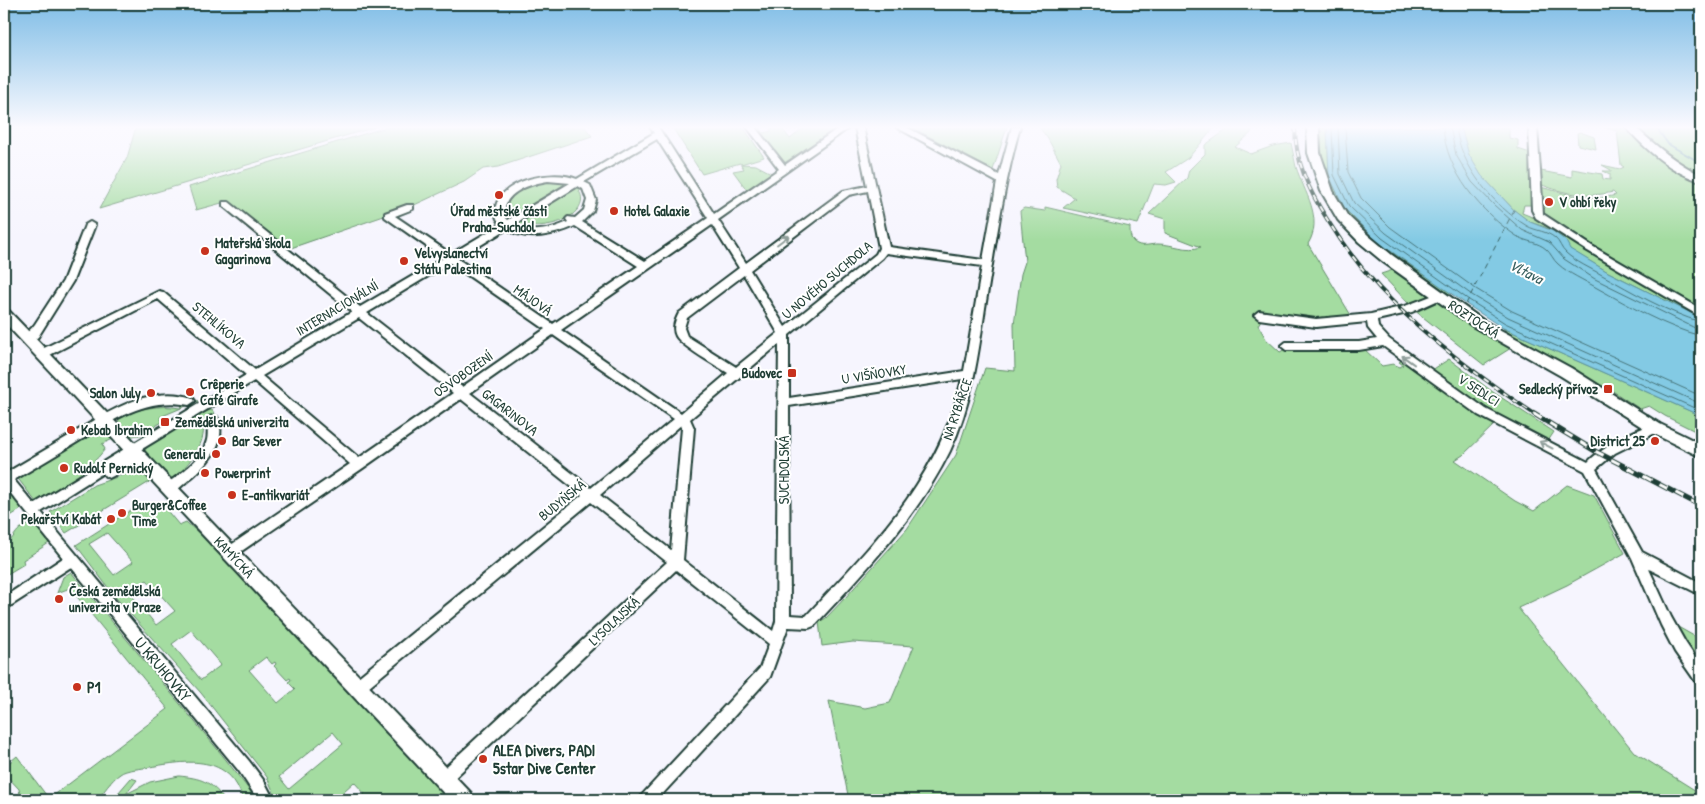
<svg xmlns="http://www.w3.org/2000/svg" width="1705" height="804" font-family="'Patrick Hand',sans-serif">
<rect width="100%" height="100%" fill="#f6f5fe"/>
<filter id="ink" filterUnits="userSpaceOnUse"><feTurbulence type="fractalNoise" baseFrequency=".02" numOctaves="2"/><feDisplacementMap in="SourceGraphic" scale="10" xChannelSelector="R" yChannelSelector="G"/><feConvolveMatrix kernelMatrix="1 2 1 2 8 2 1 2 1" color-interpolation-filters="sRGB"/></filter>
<g filter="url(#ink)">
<!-- green -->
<g fill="#a4dca1" stroke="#628c6a" fill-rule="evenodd">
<polygon points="136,127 375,127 99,209 127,158"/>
<polygon points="387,127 585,127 592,136 498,167 483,169 464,182 410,207 288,249 229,201 196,210 189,187"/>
<polygon points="672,127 743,127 764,157 741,164 756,165 771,173 747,190 733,171 744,169 740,163 702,174"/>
<polygon points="754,127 761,127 760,128 764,133 771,131 771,128 781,127 790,139 805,127 838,127 784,163 780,162"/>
<polygon points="911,127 1007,127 993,170"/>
<polygon points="1039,127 1215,127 1188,158 1166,172 1176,182 1166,185 1154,184 1138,224 1063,208 1075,198 1057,187 1056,179 1061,163 1048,139"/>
<path d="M1231,127h22l-2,6 -16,14 16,7 22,-8 18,-3c2,8 3,16 5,24 8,25 28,51 12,77l44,73 -44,5 -20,-3 -27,1 -3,5 8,14 14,13 7,-4 75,-1 20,19 11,-2 7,3 3,-2 -4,-3 3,-2 94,63 -33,32 -8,5 60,41 19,10 33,-26 27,10 31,58 -58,32 -49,23 116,144 67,42v6h-852l-20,-99 36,7 25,-5 24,-57 -61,-4 -31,4 -3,-24 7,-4 19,-20 62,-69 49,-74 29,-87 30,3 -1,-47 7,-50 4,-12 -5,-51 4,-3 21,3v-4l85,20c0,7 0,14 7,17 6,3 14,0 21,0 15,0 29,8 43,3l-36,-14v-14l-16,-5 38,-36 2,-8 16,-16v-9z"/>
<path d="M1320,127h7l2,49 121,116 -1,4c-43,-30 -102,-64 -121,-116 -6,-16 -7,-36 -8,-53z"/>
<polygon points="1461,127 1509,127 1509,138 1518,140 1518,149 1530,153 1534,205 1524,205 1522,213 1542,221 1701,314 1701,318 1608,272 1569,249 1566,241 1545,227 1530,222 1514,210 1481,175 1469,155"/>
<path d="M1603,127h98v184l-83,-47 -76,-49 -2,-28c25,6 50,15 76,8l-3,-3c-25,6 -49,2 -73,-8l1,-13 31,6v-8l30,5 1,5 7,1v-6l-7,-3h8v-1l-9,-5 18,4 4,-2 -3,-2 -4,-34z"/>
<polygon points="1580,132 1594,137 1596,149 1578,145 1577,133"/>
<path d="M546,181l22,1 -60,36 -2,-11c5,-18 24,-22 40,-26z"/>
<path d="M579,186l5,3 -5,2c4,6 3,12 -1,18 -10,13 -29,17 -45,17 -6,-1 -10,-3 -15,1l-4,-2z"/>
<polygon points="1396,269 1426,293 1427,296 1408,303 1381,274"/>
<polygon points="1435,302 1440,303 1500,343 1501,342 1511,348 1484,365 1414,310"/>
<polygon points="1503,328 1701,416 1701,438 1698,437 1699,433 1665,416 1649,406 1640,409 1608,388 1607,389 1586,380 1509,337 1509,333"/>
<polygon points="1449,359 1493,392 1554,432 1548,441 1490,412 1429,372"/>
<path d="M192,398l6,3 -38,16 2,5 -18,11 2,1 -14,2 -14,-13 1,-1 -1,-5c20,-8 41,-13 62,-9z"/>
<path d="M212,410l5,8 -14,6c3,16 -8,31 -18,43l5,2 -9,6 -11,4 -25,-28 2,-5c13,-13 48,-33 65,-36z"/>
<path d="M101,427l12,12 -11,5 3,5c-17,23 -45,38 -69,53l-20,-26z"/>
<polygon points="140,469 151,481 66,533 50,512 94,485"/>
<polygon points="4,486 21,507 20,510 4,520"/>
<path d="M164,507l15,18 7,-3 63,55 208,223h-98l6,-6 -11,-12 -20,18h-57l-10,-23 -66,-84 -85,-95 -40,-53 55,-35zM107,533l26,29 -19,13 -25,-31zM147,580l28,31 -19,14 -27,-33zM191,630l30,35 -20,15 -29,-36zM266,657l6,7 3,-2 1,2 -2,2 13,14 3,-2 1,2 -3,2 7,7 -17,14 -29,-33zM333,732l10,12 -54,45 -10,-12z"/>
<path d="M35,524l14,19 -26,17 1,4 -20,12v-30c13,-8 10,-21 31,-22z"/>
<path d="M71,572l152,184 27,35 4,9h-11c-13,-46 -56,-40 -93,-33 -9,2 -24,2 -30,7 -9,6 -16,18 -23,26h-76l-2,-11 -15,-16v-6l13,-11 32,43 119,-90 -98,-121 -13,5 6,-16z"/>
<polygon points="1671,623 1701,640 1701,673"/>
<path d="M179,776c21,2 33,5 45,24h-112l19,-22 6,2 -11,14 24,-12z"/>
</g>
<!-- water -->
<polygon fill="#83cae4" stroke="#5b929e" points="1327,127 1461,127 1469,155 1481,175 1514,210 1530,222 1553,231 1566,241 1570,249 1608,272 1701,318 1701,416 1503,328 1466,304 1378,242 1345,209 1329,176"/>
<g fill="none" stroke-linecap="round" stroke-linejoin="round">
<!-- shore -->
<g stroke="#47757a" stroke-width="1">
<polyline points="1332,127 1334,175 1349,206 1382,238 1469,300 1505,323 1701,411"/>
<polyline points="1338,127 1340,174 1354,203 1386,233 1472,295 1508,317 1701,404"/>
<polyline points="1345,127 1348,172 1361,198 1390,227 1476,289 1512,311 1701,396"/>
<path d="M1443,127c3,45 38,86 75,110 9,5 20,5 28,12 5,4 7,11 12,15 11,10 26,16 39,24 33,18 68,39 104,48"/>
<polyline points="1450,127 1456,155 1472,182 1494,205 1522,230 1549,242 1564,259 1595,279 1695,328 1701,328"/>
<path d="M1456,127c4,39 38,79 71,99 9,5 20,5 28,12 5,4 6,11 11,15 10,9 24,15 36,22 31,17 64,37 99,47"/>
</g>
<!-- stream -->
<polyline stroke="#5b929e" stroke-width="2" points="1656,127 1668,144 1701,163"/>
<!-- ferry -->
<polyline stroke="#386060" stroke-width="1" stroke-dasharray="5.5 4.5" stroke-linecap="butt" points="1466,304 1514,210"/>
<!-- minor casing -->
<g stroke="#1f3d34" stroke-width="4">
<g id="minor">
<path d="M650,127h8l56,87 65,-45 -32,-42h8l30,38 55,-38h10l-132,93 28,43 97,-72 24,-5 -12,-59h8l26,120 94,13 14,-78 -101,-55h10l93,48 13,-48h8c-17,60 -25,121 -35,181 -7,49 -14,98 -35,143 -33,67 -86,121 -136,175l-5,2 -21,-1 -18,50 -113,123h-18l3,-5 118,-127 9,-24 -93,-74 -228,214 -5,3 -5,-3 -3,-5 3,-5 229,-212 -76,-60 -229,190 -5,2 -5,-2 -2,-5 2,-5 230,-187 -121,-96 -98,69 -133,91 -5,-2 -1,-4 1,-4 125,-85 -96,-83 -117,71 5,1 2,3 -2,3 -29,17 -4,2 -4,-2 -2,-3 -62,39 208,249 15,20 10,19h-16l-19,-29 -168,-204 -67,43v-13l59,-39 -59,-73v-13l2,1c22,-13 44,-26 66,-39 36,-22 77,-50 121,-36l2,3 -6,4c-43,-8 -74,14 -110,36 -21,13 -43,26 -65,39l20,24 212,-129 -88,-76 -112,58h-8l-1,-3 1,-3 121,-60 4,1 92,78 97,-58 -129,-106v-4h6l131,105 83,-49 -58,-41v-4l22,-8h6v4l-18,7 56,38 50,-30c-5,-5 -7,-11 -5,-18 7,-27 58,-37 81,-27l77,-46zM657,139l51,79 -63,43 -63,-39 11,-11 3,-11 -6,-15 -6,-3zM548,181l22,2 -62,37 -2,-2c-8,-24 23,-34 42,-37zM578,186l5,3 4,11 -3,10 -9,8 -7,-1 -2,2 2,3c-15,7 -39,13 -54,3zM868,191l11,57 -3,6 -91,73 -35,-57 99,-75zM712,225l27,43 -60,45c-4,8 -7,15 -3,23 5,10 41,30 52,37l-47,40 -120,-83zM575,226l63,40 -85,58 -95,-65 49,-30c19,13 49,6 68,-3zM886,253l96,13 -18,105 -175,27v-63l93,-77zM450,263l95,66 -83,58 -95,-74zM744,275l34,58 -42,34 -49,-31 -3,-8 3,-10zM359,318l94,75 -94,65 -97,-82zM553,335l121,84 -83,69 -121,-95zM779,344l-3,277 -3,10 -90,-71 11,-132 -4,-9zM962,379c-23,101 -88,164 -156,237l-16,-1 -1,-209zM681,425l1,3 -11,122 -71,-55z"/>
<polygon points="1529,127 1537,127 1543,214 1592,246 1701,309 1701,317 1586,250 1536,218 1532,210"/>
<path d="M1626,127h9c21,19 41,36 66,48v6c-28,-7 -57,-33 -75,-54z"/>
<path d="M90,222l5,3 -22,56 -35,56 -7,5h-8l-1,-3c3,-6 9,-9 13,-15l28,-43 22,-56z"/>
<path d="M1439,293l4,1 1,2 -1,2 -31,14 -35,8 1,7 11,12 97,70 102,53c9,-11 58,-41 71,-37l2,3 -2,3 -44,22 -19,16 46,83 59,31v12l-52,-26 22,48 14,25 16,24v18l-5,-2 -21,-30 -14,-27 -29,-67 -47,-87 -107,-56 -95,-69 -24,4h-73l-5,-4 5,-4h73l18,-3 -9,-11 -1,-6 -51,5 -57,-8 -5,-4 5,-4 57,8 55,-5 34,-8z"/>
<path d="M213,416l4,1c13,26 -14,52 -32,66 -6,5 -12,12 -20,10l-2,-4 2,-4c15,-11 37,-25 42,-45 2,-8 -1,-16 2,-23z"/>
</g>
</g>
<!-- major casing -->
<g stroke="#1f3d34" stroke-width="4">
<g id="major">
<polygon points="1307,127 1319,127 1320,153 1333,191 1347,215 1369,236 1392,255 1484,321 1571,368 1660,424 1701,444 1701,457 1650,432 1561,376 1474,327 1382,261 1359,242 1338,220 1321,191 1308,153"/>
<polygon points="4,309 9,311 471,793 474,800 450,800 4,322"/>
</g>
</g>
<!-- minor -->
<use href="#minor" fill="#fff" fill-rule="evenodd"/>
<!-- major -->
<use href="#major" fill="#fff" fill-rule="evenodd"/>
<!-- rail-far1 casing -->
<g stroke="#1f3d34" stroke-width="4">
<path id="rail-far1" d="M1295,127c0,34 14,64 32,92 51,84 129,142 209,196"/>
</g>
<!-- rail casing -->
<g stroke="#1f3d34" stroke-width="5">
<polyline id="rail" points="1534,414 1595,451 1701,506"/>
</g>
<!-- rail-far1 -->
<use href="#rail-far1" stroke="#fff" stroke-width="2" stroke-dasharray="6" stroke-linecap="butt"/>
<!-- rail -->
<use href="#rail" stroke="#fff" stroke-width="3" stroke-dasharray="9" stroke-linecap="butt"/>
</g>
<!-- one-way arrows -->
<defs><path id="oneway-shaft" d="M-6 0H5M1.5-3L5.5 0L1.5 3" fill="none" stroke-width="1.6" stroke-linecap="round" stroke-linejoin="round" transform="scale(1.25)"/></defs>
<g stroke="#8f9e9a">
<use href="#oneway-shaft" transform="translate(783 240) rotate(-37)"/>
<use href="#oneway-shaft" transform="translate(1408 360) rotate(-144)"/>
<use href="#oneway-shaft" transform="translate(1546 445) rotate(-152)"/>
</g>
</g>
<!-- sky -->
<linearGradient id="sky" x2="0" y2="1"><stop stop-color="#7fbde6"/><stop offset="0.53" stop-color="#fbfaff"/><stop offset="1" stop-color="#fbfaff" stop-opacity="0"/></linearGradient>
<rect width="1705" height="240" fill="url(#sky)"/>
<!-- markers -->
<g fill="#c8321e" stroke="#fff" stroke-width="2">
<circle cx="499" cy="195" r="5"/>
<circle cx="1549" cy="202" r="5"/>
<circle cx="614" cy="211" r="5"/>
<circle cx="205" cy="251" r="5"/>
<circle cx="404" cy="261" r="5"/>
<rect x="787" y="368" width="10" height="10" rx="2.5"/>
<rect x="1603" y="384" width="10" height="10" rx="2.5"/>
<circle cx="190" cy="392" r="5"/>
<circle cx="151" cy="393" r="5"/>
<rect x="160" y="417" width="10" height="10" rx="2.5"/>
<circle cx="71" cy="430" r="5"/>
<circle cx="222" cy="441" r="5"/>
<circle cx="1655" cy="441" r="5"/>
<circle cx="216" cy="454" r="5"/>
<circle cx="64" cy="468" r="5"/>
<circle cx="205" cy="473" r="5"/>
<circle cx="232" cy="495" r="5"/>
<circle cx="122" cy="513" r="5"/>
<circle cx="111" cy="519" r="5"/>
<circle cx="59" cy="599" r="5"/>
<circle cx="77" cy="687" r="5"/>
<circle cx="483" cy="759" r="5"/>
</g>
<g text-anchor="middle" stroke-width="4" stroke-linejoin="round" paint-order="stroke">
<!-- poi labels -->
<g font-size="14" font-weight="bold" fill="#1f3d34" stroke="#fff" text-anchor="start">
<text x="1559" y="207">V ohbí řeky</text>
<text x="499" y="216" text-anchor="middle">Úřad městské části<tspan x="499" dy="16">Praha-Suchdol</tspan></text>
<text x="624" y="216">Hotel Galaxie</text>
<text x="215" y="248">Mateřská škola<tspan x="215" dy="16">Gagarinova</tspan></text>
<text x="414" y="258">Velvyslanectví<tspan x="414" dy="16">Státu Palestina</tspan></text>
<text x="782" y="378" text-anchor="end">Budovec</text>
<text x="200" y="389">Crêperie<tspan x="200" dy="16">Café Girafe</tspan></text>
<text x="1598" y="394" text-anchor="end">Sedlecký přívoz</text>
<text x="141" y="398" text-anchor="end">Salon July</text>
<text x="175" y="427">Zemědělská univerzita</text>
<text x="81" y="435">Kebab Ibrahim</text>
<text x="232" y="446">Bar Sever</text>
<text x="1645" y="446" text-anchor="end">District 25</text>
<text x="206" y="459" text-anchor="end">Generali</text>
<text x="74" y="473">Rudolf Pernický</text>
<text x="215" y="478">Powerprint</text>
<text x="242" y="500">E-antikvariát</text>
<text x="132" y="510">Burger&amp;Coffee<tspan x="132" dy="16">Time</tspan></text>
<text x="101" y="524" text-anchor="end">Pekařství Kabát</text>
<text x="69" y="596">Česká zemědělská<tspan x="69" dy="16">univerzita v Praze</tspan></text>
</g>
<!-- street labels -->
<g font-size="14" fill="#1f3d34" stroke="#fff">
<text transform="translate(827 280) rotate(-40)" y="5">U NOVÉHO SUCHDOLA</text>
<text transform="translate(533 300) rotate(35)" y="5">MÁJOVÁ</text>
<text transform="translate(337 308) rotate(-31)" y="5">INTERNACIONÁLNÍ</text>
<text transform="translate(1474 319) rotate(33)" y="5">ROZTOCKÁ</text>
<text transform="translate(219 325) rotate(40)" y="5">STEHLÍKOVA</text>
<text transform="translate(463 374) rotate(-35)" y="5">OSVOBOZENÍ</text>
<text transform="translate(874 374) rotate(-9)" y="5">U VIŠŇOVKY</text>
<text transform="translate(1479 390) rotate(33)" y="5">V SEDLCI</text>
<text transform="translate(957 409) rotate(-71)" y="5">NA RYBÁŘCE</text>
<text transform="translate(510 412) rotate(38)" y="5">GAGARINOVA</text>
<text transform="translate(784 470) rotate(-90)" y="5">SUCHDOLSKÁ</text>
<text transform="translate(562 500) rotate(-39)" y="5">BUDYŇSKÁ</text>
<text transform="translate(234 557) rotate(47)" y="5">KAMÝCKÁ</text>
<text transform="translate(614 621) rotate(-43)" y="5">LYSOLAJSKÁ</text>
</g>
<!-- water labels -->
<g font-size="15" font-style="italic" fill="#386060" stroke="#fff">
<text transform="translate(1526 272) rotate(27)" y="5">Vltava</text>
</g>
<!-- near-street labels -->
<g font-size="16" fill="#1f3d34" stroke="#fff">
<text transform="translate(163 669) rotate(50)" y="6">U KRUHOVKY</text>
</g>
<!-- near-poi labels -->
<g font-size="16" font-weight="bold" fill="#1f3d34" stroke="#fff" text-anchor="start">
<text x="87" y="693">P1</text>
<text x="493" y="756">ALEA Divers, PADI<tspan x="493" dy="18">5star Dive Center</tspan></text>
</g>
</g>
<!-- margin -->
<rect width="1705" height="804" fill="none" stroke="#fff" stroke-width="20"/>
<rect x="10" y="10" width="1685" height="784" fill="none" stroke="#1f3d34" stroke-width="2" filter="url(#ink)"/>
</svg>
